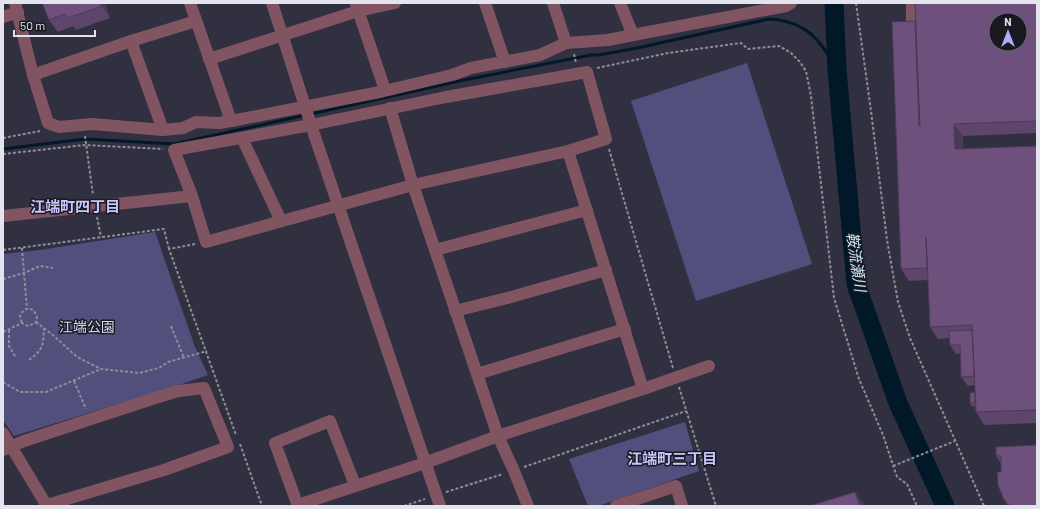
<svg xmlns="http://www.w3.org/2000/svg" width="1040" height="509" font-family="Barlow,'Noto Sans JP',sans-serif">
<rect width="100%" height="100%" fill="#313040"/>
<!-- green -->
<g fill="#524f7d">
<polygon points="747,63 812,264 696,301 631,101"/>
<polygon points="155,232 195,347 208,375 176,386 14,436 3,420 3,254 40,250"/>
<polygon points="685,422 699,471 598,506 588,506 569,459"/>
</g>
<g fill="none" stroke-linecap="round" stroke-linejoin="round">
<!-- stream -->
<g stroke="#001828" stroke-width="3">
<path d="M311,114l153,-34 127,-25h8l38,-7 132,-29c37,2 52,21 68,51"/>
<polyline points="3,149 85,139 174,144 306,115"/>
</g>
<!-- river -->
<polyline stroke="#001828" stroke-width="19" points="834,3 837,70 856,284 898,403 945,506"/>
<!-- path -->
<g stroke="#8d8d9a" stroke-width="2" stroke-dasharray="3 2" stroke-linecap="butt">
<polyline points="856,3 871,111 887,240 898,302 910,338 984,506"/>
<polyline points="574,54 576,63"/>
<polyline points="597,68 668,53 741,43 748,49 779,46 791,53 800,62 806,71 811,96 834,298 859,379 883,435 897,477 907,484 917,506"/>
<polyline points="85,136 93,195"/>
<polyline points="3,138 40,131"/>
<polyline points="609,149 673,368"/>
<polyline points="3,154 85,145 163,149"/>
<polyline points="97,217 101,237"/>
<polyline points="195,244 169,249 236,435"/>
<polyline points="22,248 27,309"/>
<polyline points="3,250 164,229 169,249"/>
<polyline points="3,279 24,273 40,266 53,268"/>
<polyline points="36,322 54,336 77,357 101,369 139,373 159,368 168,362 207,351"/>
<polyline points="171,326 184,358"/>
<polyline points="9,330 9,346 16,358"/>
<path d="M3,332l19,-9 6,3 7,-3c4,-3 1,-10 -2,-13 -7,-3 -10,0 -13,6l2,7"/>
<path d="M29,360c15,-11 14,-15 15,-32"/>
<polyline points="74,381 86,409"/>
<polyline points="3,382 20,392 46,392 101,369"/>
<polyline points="679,387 716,506"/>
<polyline points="240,444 262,506"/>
<polyline points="893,466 955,441"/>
<polyline points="524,467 686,411"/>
<polyline points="446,492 503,474"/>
<polyline points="404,506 425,499"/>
</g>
<!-- minor -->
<g stroke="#815461" stroke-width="12">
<polyline points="15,3 33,75 48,123 59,127 92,124 163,130 183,128 196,122 219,123 231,121 380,92 452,75 471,68 540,55 566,43 608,40 633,35 786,6 791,3"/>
<polyline points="190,3 231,121"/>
<polyline points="272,3 311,125 440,506"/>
<polyline points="485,3 505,62"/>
<polyline points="553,3 566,43"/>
<polyline points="620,3 633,35"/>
<polyline points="912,3 912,28"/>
<polyline points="356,4 385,90"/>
<polyline points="3,17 18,12"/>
<polyline points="131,41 163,130"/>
<polyline points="209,59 358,11 395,3"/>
<polygon points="587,72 606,139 568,151 413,185 206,242 192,196 174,150 311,125 446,97"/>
<polyline points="33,75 131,41 196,21"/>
<polyline points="390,108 413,185 498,436 514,471 528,506"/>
<polyline points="242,138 281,221"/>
<polyline points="3,216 192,196"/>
<polyline points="435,250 587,210"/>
<polyline points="455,311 511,297 606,270"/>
<polyline points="477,374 625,329"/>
<polyline points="643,389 709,366"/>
<polyline points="3,433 47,506"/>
<polyline points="3,450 24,441 149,400 178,391 204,388 228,447 164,470 47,505"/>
<polyline points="298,505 425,463 498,436 643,389 568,151"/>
<polyline points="298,506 275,443 330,421 355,485"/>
<polyline points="616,506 676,486 682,506"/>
</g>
</g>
<!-- wall -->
<g fill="#5e456b">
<polygon points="42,3 105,3 110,18 76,30 73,26 58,32 49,20"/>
<polygon points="1037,3 1037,133 963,136 963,149 1037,146 1037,423 984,425 976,412 975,406 972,407 970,403 975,392 975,385 968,386 961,377 961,354 956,354 950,345 949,338 938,339 930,327 928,280 909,281 901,269 915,21 916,23"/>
<polygon points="1037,445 1037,506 1008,506 1003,498 1001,463 996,456"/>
</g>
<!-- shaded-wall -->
<g fill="#4c3857">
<polygon points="100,3 105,3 110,18"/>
<polygon points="915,21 923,33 927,138 919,126"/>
<polygon points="954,124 963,136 964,161 955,149"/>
<polygon points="855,492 864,504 864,506 860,506"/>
</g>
<!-- building -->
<g fill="#6d507c" stroke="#4c3857" fill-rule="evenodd">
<polygon points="42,3 100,3 102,6 68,18 64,14 49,20"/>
<path d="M915,3h122v118l-83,3 1,25 82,-3v264l-61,2 -4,-87 -42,2 -4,-90 1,31 -26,1 -9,-247 23,-1 4,105h1zM996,20h24v24h-24z"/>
<polygon points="972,330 974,376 961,377 960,345 950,345 949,331"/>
<polygon points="975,392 975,403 970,403 970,393"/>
<polygon points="1037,445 1037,506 1010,506 1003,498 998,485 997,472 1001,472 1001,456 996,456 996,447"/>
<polygon points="855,492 860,506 809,506"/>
</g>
<g text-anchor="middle" stroke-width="3" stroke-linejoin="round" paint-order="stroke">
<!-- park labels -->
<g font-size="14" fill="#d8d8f7" stroke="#191920">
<text x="87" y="332">江端公園</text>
</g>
<!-- neighbourhood labels -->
<g font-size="15" font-weight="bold" fill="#c6c5fe" stroke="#191920">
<text x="75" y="212">江端町四丁目</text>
<text x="672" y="464">江端町三丁目</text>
</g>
<!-- water labels -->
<g font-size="15" font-style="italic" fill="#cae8fc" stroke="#191920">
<text transform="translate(856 262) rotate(82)" y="5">鞍流瀬川</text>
</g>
</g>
<!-- border -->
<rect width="1040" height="509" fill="none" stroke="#e4e4ef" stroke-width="8"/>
<!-- north arrow -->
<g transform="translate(1008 32)"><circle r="19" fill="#191920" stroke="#6a6a73"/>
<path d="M0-3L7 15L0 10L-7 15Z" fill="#b1adfa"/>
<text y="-6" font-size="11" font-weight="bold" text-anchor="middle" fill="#e4e4ef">N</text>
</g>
<!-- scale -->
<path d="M14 30v6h81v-6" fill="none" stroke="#e4e4ef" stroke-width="2"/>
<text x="20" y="30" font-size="12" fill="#e4e4ef" stroke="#191920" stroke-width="3" paint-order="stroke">50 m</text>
</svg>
